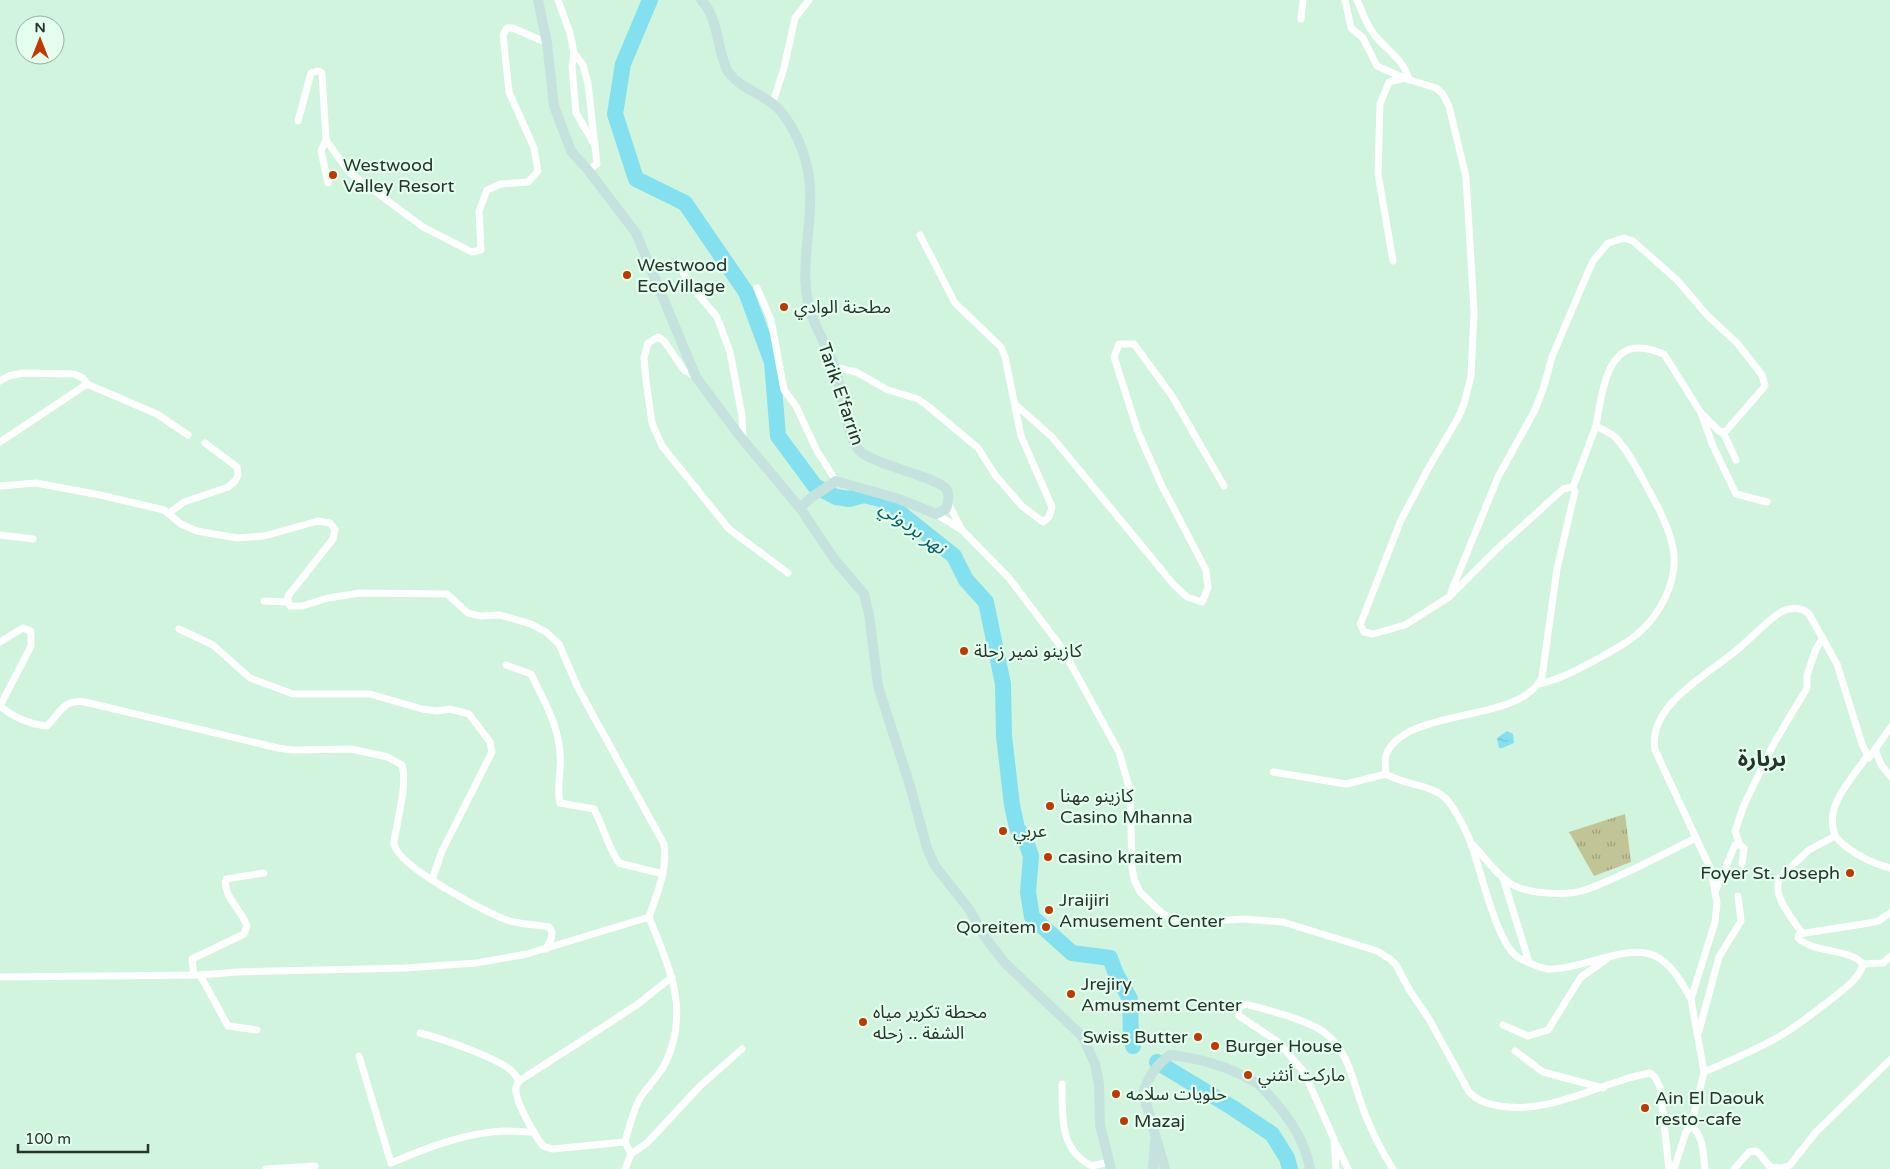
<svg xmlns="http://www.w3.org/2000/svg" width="1890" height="1169" font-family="'Varela Round','Noto Sans Arabic',sans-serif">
<defs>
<pattern id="park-tufts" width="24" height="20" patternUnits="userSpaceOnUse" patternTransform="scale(1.25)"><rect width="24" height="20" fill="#c1c494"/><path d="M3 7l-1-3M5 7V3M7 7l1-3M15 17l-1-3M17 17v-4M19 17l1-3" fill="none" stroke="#9da079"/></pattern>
<pattern id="water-ripples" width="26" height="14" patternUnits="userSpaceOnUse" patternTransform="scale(1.25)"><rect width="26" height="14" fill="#83e0ee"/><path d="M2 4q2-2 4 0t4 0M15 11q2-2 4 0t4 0" fill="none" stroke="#71c1cc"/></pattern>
</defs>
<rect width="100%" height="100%" fill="#d1f4df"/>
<!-- park -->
<polygon fill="url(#park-tufts)" points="1625,814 1631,862 1594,876 1569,832"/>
<!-- water -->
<polygon fill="url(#water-ripples)" points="1507,731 1513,734 1514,743 1502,748 1499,748 1497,738"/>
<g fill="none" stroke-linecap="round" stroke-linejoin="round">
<!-- river -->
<g stroke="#83e0ee" stroke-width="16">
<polyline points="650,0 623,64 615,114 636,179 685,203 746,292 772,362 778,436 815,486 836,497 849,499 864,495 880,499 890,505 954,556 966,580 986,602 1003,684 1004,736 1012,805 1017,828 1025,839 1031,856 1028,892 1032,917 1072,953 1110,958 1116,974 1130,999 1131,1036 1133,1046"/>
<polyline points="1157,1062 1233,1108 1272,1134 1287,1158 1290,1169"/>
</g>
<!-- street -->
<g stroke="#fff" stroke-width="7">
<polyline points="558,0 570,33 574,53 583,65 588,84 597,164 588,170"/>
<path d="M1345,0l6,28 12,10 14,28 27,12 32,10 6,5 7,13 17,71 8,135 -3,64 -7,28 -6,14 -30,51 -27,51 -39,100 -2,4 4,8 9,2 32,-9 44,-28 48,-48 66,-60 9,-2 3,4 -18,78 -15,108c-20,47 -137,29 -156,78 -2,5 0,13 0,19 19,12 47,9 62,27 7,8 20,33 23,43 10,26 26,102 48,114 8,4 20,10 28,11 31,2 82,-27 108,-13 17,8 27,27 36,43"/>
<path d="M1357,0c5,11 9,24 16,33 12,16 31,26 36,47"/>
<polyline points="1301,19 1303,0"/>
<polyline points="574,53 572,66 576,113 593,142"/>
<polyline points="773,102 784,68 795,18 809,0"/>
<polyline points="298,121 311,73 318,71 322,73 326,140 349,172 423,227 472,252 481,250 479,211 487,190 501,184 528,182 538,171 534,148 509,92 503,35 507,28 513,28 547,43"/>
<polyline points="326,140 321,151 328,183"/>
<polyline points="1393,261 1378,174 1380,104 1389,82 1404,78"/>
<polyline points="684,265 683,272 690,285 717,317 730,352 742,416 743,439"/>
<polyline points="757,288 771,320 784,390 796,406 817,451 836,481"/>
<polyline points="835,367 856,372 888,390 918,399 929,407 978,448 995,475 1022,506 1043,522 1049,517 1052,507 1021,436 1005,357 1001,347 955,303 920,235"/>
<polyline points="696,377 684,370 664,341 658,337 648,343 644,358 646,381 652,423 662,446 729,529 788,573"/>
<polyline points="0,381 9,376 22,373 74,374 83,378 87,384"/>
<polyline points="1015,404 1052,437 1174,585 1187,597 1202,602 1208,588 1206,570 1162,486 1138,432 1114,357 1119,344 1134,344 1172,396 1224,486"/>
<polyline points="1701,413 1713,446 1736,494 1767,502"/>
<polyline points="1723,432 1736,460"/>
<polyline points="0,442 87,384 157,414 188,435"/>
<path d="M0,486l36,-3 64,12 64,15 17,14 16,7 40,7 27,-2 54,-15 12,2 5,6 -2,10 -45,57v6l2,4h12l26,-8 32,-5 87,1 21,19 12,3 20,-1 31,9 15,8 13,12 19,44 86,156c4,25 -7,50 -15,73 20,51 42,93 16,147 -7,13 -17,22 -25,34 -7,13 -11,29 -15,44l6,12"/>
<polyline points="1573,487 1596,426"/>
<polyline points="169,513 184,502 228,487 235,481 238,475 237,467 205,443"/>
<polyline points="936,514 962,530 948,503"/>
<path d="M962,530l47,48 53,70 57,104 11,38 2,77 2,12 6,13 23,22 19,9 62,-4 39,3 94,29 13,8 6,6 14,26 19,28 40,73c9,9 18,12 31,14 43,7 80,-13 120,-25 10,-4 20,-6 30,-8l5,4 5,10 9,82"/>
<polyline points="0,535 33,539"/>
<path d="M1451,592l47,-115 37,-67 9,-24 8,-29 30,-71 11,-25 15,-18 16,-5 9,3 44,39 30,35 31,29 24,31 3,11 -39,45 -6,1 -19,-19 -37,-59c-7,-2 -15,-6 -23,-6 -36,-3 -40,52 -45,78 7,4 15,7 20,12 13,14 23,34 32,51 11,19 21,38 25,59 6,32 -13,68 -37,87 -10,9 -23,15 -35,22 -20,11 -40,22 -62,27"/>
<polyline points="264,601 288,602"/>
<polyline points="179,629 213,645 250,678 293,694 370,694 422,709 437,711 450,709 469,714 490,742 492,752 442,851 432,880"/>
<polyline points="0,642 23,628 31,631 31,646 0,706"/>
<path d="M506,665l25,9c13,27 27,50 29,79 2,18 -4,33 0,50l34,6c10,19 13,36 25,54l44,11"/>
<path d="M0,706c14,12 29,18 47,20 14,-13 15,-27 38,-24l193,46 14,2 59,-1 37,8 14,8c5,18 -2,42 -5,61 -1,6 -3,12 -3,18 4,23 89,66 110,75 15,6 30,5 45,8l3,5 -1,7 -5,10"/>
<polyline points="1875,750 1882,766 1890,776"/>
<path d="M1867,756c-14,22 -44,50 -32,79 2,5 9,10 13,13 13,10 27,16 42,20"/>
<polyline points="1273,772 1346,784 1386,774"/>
<path d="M1472,844c13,13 25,32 41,41 17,9 53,11 72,5 37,-13 76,-35 111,-52"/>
<polyline points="1740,845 1735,831 1744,805 1774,743 1807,688 1807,675 1816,649 1823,638"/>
<polyline points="1503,878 1529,962"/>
<polyline points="1715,892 1735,845 1740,845 1744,848 1742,864"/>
<path d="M1802,933c-10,-15 -31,-38 -22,-56l29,-27 26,-14"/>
<polyline points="1863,964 1883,963 1890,957"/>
<path d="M194,975l-2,-16 52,-25 3,-8c-5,-15 -25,-31 -21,-47l38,-6"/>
<polyline points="200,975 228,1026 257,1030"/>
<polyline points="0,977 200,975 237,972 405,968 476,963 527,954 649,917"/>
<polyline points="1503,1025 1528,1036 1548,1030 1581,977 1607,959"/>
<polyline points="1699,1031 1719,957 1741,921 1738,896"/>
<path d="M420,1033c20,5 78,25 92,38 3,3 5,7 7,10"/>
<polyline points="1515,1051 1543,1072 1603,1088"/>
<path d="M359,1056l32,107c35,-15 73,-30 112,-32 10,0 21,1 31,1"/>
<path d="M1704,1072c26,-11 52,-22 76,-36 19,-11 36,-25 53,-38 12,-10 26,-19 30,-34 -14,-16 -48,-10 -65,-26l1,-4 70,-11 9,-2 12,-8"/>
<path d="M1062,1084c1,32 -4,65 30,82l17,-4"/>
<path d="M1691,1126c13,10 12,28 14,43"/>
<path d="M625,1142l-73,7 -9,-3c-9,-12 -25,-40 -27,-54 -1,-4 1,-8 3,-11l81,-52 38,-25 34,-27"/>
<polyline points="1336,1144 1348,1169"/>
<polyline points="266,1169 315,1166"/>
<polyline points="625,1169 631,1154 647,1143 699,1087 742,1049"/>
<path d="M1336,1169l-2,-30 -30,-67 -26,-30 -40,-27 1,-8 7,-3c21,6 63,16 79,29 25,19 29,54 40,81 8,20 17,38 28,55"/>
<path d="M1674,1169l12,-37 5,-6 13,-54 -13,-73 24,-77 2,-19 -6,-33 -56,-120c-8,-45 54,-76 83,-101 11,-9 32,-31 43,-37 9,-5 21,-5 28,2l28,50 25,80 7,14 21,-30"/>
<polyline points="1734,1169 1749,1152 1755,1151 1759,1153 1770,1167 1782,1168 1790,1165 1816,1132 1890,1060"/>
</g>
<!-- secondary -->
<g stroke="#c6e2de" stroke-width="10">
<polyline points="538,0 547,43 554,106 571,151 588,170 636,233 696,377 739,435 800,508 835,560 864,594 869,614 878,686 910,786 927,848 935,866 969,909 984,936 1005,963 1083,1037 1095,1064 1099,1084 1100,1125 1111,1169"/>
<path d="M701,0c15,14 16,41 22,59 2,5 3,11 6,14 16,20 42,22 56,44 14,19 24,47 25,71 3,47 -16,92 6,138 7,14 13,27 19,42 7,19 11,74 27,85 17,13 79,25 85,37 3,6 1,13 -1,19l-10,5 -37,-15 -63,-18 -24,16 -12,11"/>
<polyline points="1153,1169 1155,1142"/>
<path d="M1165,1169l-22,-76c5,-16 13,-28 27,-38 29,3 57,11 83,26 9,5 16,14 22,21 17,20 30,40 35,67"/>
</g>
</g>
<!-- markers -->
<g fill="#c03900" stroke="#e4ffee" stroke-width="2">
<circle cx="333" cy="175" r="5"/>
<circle cx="627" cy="275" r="5"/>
<circle cx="784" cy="307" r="5"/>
<circle cx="964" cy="651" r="5"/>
<circle cx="1050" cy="806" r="5"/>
<circle cx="1003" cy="831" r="5"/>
<circle cx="1048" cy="857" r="5"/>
<circle cx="1850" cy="873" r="5"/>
<circle cx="1049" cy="910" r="5"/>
<circle cx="1046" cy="927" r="5"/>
<circle cx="1071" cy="994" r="5"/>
<circle cx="863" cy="1022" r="5"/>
<circle cx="1198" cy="1037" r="5"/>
<circle cx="1215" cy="1046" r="5"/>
<circle cx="1248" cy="1075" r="5"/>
<circle cx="1116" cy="1094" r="5"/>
<circle cx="1645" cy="1108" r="5"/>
<circle cx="1124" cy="1121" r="5"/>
</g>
<g text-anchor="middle" stroke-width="4.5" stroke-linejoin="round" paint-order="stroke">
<!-- poi labels -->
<g font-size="18" fill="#26342c" stroke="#e4ffee" text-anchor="start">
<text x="343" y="171">Westwood<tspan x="343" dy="21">Valley Resort</tspan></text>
<text x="637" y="271">Westwood<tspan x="637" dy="21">EcoVillage</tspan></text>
<text x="794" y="313">مطحنة الوادي</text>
<text x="974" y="657">كازينو نمير زحلة</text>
<text x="1060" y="802">كازينو مهنا<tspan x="1060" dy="21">Casino Mhanna</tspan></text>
<text x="1013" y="837">عربي</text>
<text x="1058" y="863">casino kraitem</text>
<text x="1840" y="879" text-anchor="end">Foyer St. Joseph</text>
<text x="1059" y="906">Jraijiri<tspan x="1059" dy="21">Amusement Center</tspan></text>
<text x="1036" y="933" text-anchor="end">Qoreitem</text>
<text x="1081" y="990">Jrejiry<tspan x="1081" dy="21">Amusmemt Center</tspan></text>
<text x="873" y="1018">محطة تكرير مياه<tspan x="873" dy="21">الشفة .. زحله</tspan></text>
<text x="1188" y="1043" text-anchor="end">Swiss Butter</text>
<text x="1225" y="1052">Burger House</text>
<text x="1258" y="1081">ماركت أنثني</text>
<text x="1126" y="1100">حلويات سلامه</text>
<text x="1655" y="1104">Ain El Daouk<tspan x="1655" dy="21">resto-cafe</tspan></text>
<text x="1134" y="1127">Mazaj</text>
</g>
<!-- street labels -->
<g font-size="18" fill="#26342c" stroke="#e4ffee">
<text transform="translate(841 394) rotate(71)" y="6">Tarik E'farrin</text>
</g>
<!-- water labels -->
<g font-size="19" font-style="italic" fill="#085c66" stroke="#e4ffee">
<text transform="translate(913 527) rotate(36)" y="7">نهر بردوني</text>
</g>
<!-- district labels -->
<g font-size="22" font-weight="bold" fill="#26342c" stroke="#e4ffee">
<text x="1762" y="766">بربارة</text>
</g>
</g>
<!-- north arrow -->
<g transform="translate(40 40)"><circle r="24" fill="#e4ffee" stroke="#98aea0"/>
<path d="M0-4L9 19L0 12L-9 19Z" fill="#c03900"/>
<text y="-8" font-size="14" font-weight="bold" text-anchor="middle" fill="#26342c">N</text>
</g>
<!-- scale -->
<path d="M18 1144v8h130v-8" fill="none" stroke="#26342c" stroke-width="2.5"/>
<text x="25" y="1144" font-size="15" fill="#26342c" stroke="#e4ffee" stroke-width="4" paint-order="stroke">100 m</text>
</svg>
